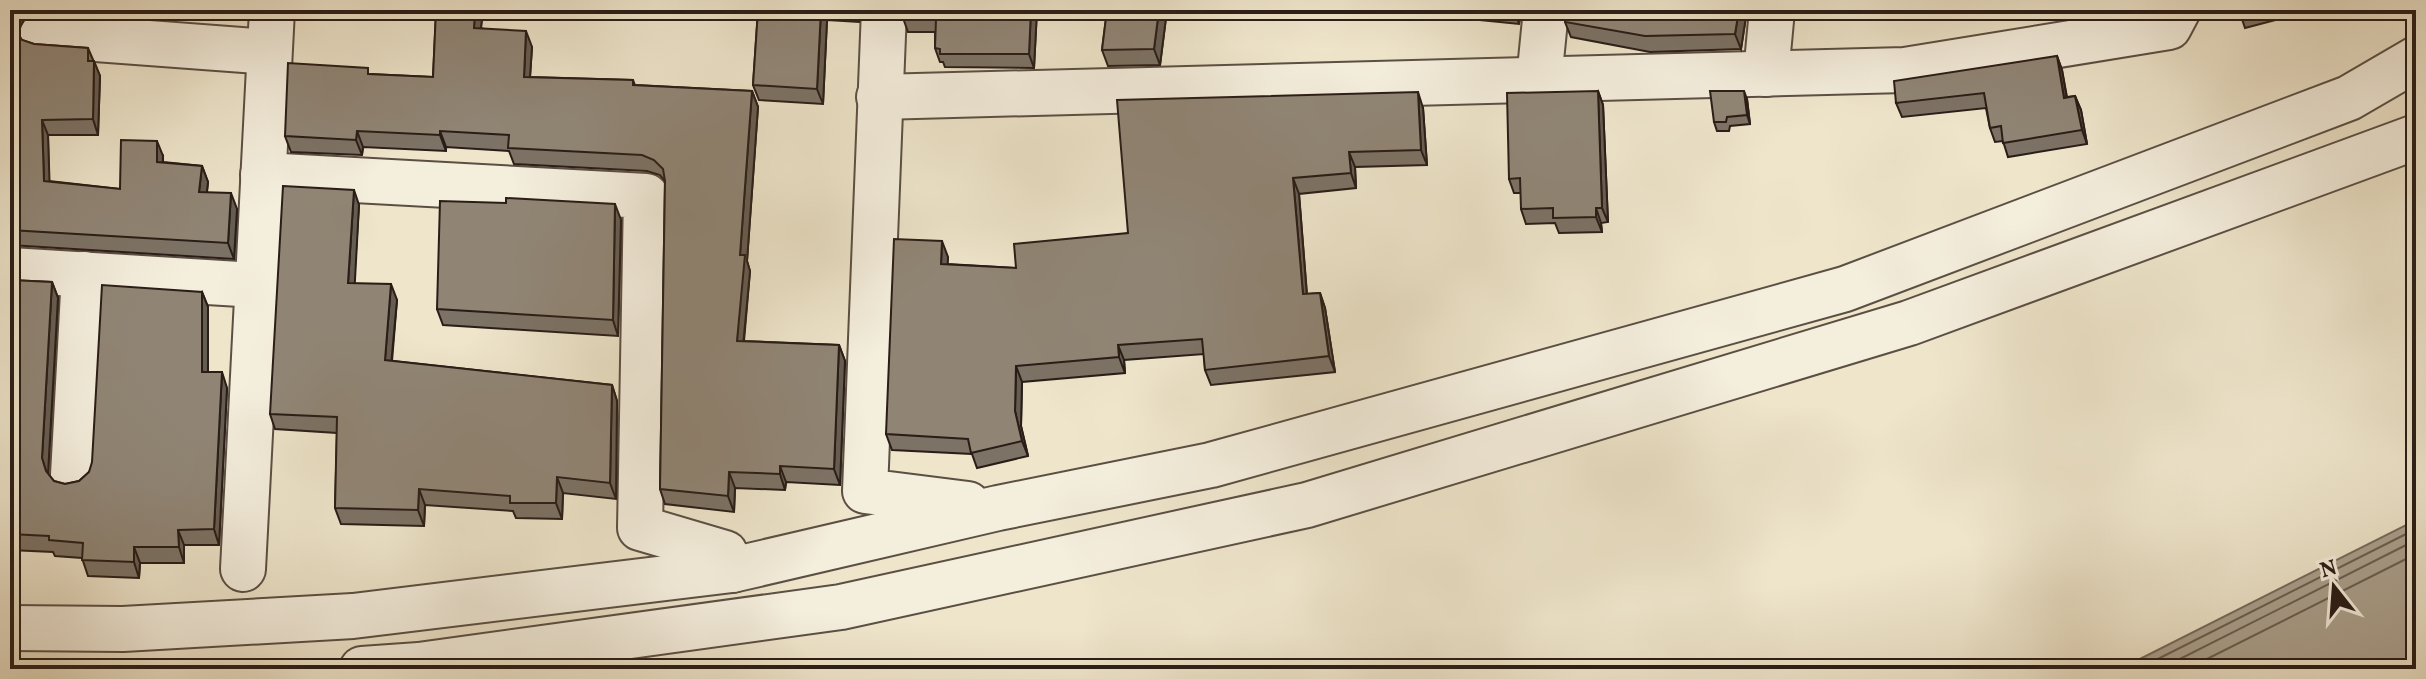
<svg xmlns="http://www.w3.org/2000/svg" width="2426" height="679" font-family="Vollkorn,serif">
<rect width="100%" height="100%" fill="#eee5cb"/>
<filter id="stains"><feTurbulence type="fractalNoise" baseFrequency=".0025" numOctaves="4"/><feColorMatrix values="0 0 0 0 .2 0 0 0 0 .09 0 0 0 0 .02 0 0 0 .5 -.17"/></filter>
<radialGradient id="worn" r=".72"><stop offset=".6" stop-color="#630" stop-opacity="0"/><stop offset="1" stop-color="#630" stop-opacity=".3"/></radialGradient>
<!-- water -->
<polygon fill="#aba18e" stroke="#776c5e" stroke-width="2" points="2416,520 2416,669 2120,669"/>
<g fill="none" stroke-linecap="round" stroke-linejoin="round">
<!-- shore -->
<g stroke="#6a5f52" stroke-width="2">
<polyline points="2138,669 2416,529"/>
<polyline points="2160,669 2416,540"/>
<polyline points="2187,669 2416,554"/>
</g>
<!-- minor casing -->
<g stroke="#5b4f44" stroke-width="48">
<g id="minor">
<polyline points="884,10 865,491 968,504"/>
<polyline points="42,35 269,52"/>
<polyline points="1766,74 1772,10"/>
<polyline points="1539,80 1546,10"/>
<polyline points="879,97 1905,70 2169,27 2178,10"/>
<polyline points="263,175 646,196 640,528 725,553 732,570"/>
<polyline points="10,270 257,285"/>
<polyline points="73,475 84,274"/>
<polyline points="243,569 272,10"/>
<polyline points="10,628 123,629 353,616 732,570 998,508 1211,465 1845,289 2349,98 2416,59"/>
<polyline points="362,669 419,665 841,607 1307,505 1909,323 2416,137"/>
</g>
</g>
<!-- minor -->
<use href="#minor" stroke="#f4eedd" stroke-width="44"/>
</g>
<!-- wall -->
<g fill="#7c7265" stroke="#2a1d17" stroke-width="2">
<polygon points="10,10 25,10 25,18 17,32 22,40 34,44 88,48 100,76 98,135 48,135 49,181 120,189 163,156 163,162 202,166 208,182 207,192 237,209 234,259 10,245"/>
<polygon points="406,10 483,10 481,28 532,47 530,77 633,80 635,85 752,91 758,107 747,261 750,271 744,341 839,345 845,361 840,485 786,482 785,490 735,488 734,512 665,504 660,489 665,181 660,175 647,171 514,164 509,151 446,147 446,151 363,147 362,155 291,152 285,136 370,74 433,77 436,13 407,12"/>
<polygon points="758,10 860,10 859,22 827,20 823,104 759,100 753,85"/>
<polygon points="1037,10 1034,68 945,67 943,62 940,62 935,48 935,32 908,32 903,18"/>
<polygon points="1107,10 1167,10 1160,65 1108,66 1102,50"/>
<polygon points="1467,10 1521,10 1519,24 1470,19"/>
<polygon points="1565,10 1747,10 1741,49 1650,52 1571,37 1565,22"/>
<polygon points="2239,10 2314,10 2245,28"/>
<polygon points="2057,56 2062,70 2067,97 2075,96 2081,110 2087,144 2008,157 2003,141 1995,142 1990,128 1986,108 1902,117 1896,103"/>
<polygon points="1598,91 1603,105 1608,222 1601,223 1602,232 1559,233 1555,223 1526,224 1521,209 1521,193 1514,193 1509,179"/>
<polygon points="1747,99 1750,124 1730,126 1729,131 1717,131 1714,122"/>
<polygon points="1423,108 1427,165 1355,167 1356,188 1299,194 1307,294 1320,293 1325,308 1335,372 1211,385 1205,370 1204,354 1124,360 1125,373 1022,382 1021,426 1028,456 977,468 972,454 892,450 886,434 948,257 947,264 1016,268 1128,233"/>
<polygon points="506,203 621,220 618,336 443,325 437,309"/>
<polygon points="359,205 354,283 397,300 392,361 612,385 617,401 616,499 563,493 562,519 516,518 513,511 425,505 424,526 341,524 335,508 337,433 275,429 270,414"/>
<polygon points="10,280 52,282 58,298 48,474 54,481 65,484 79,481 89,472 202,292 208,307 208,372 227,388 219,545 184,545 184,563 140,563 139,578 88,576 82,558 55,556 53,552 10,550"/>
</g>
<!-- shaded-wall -->
<g fill="#655d52" stroke="#2a1d17" stroke-width="2">
<polygon points="15,10 25,10 25,18 17,32 19,45 14,30 12,17"/>
<polygon points="475,10 483,10 479,44 474,28"/>
<polygon points="821,10 824,10 827,20 823,104 817,89"/>
<polygon points="854,10 860,10 859,22"/>
<polygon points="1031,10 1037,10 1034,68 1029,54"/>
<polygon points="1159,10 1167,10 1160,65 1154,49"/>
<polygon points="1514,10 1521,10 1519,24"/>
<polygon points="1739,10 1747,10 1741,49 1735,34"/>
<polygon points="526,31 532,47 529,92 524,77"/>
<polygon points="2057,56 2062,70 2069,112 2064,98"/>
<polygon points="94,61 100,76 98,135 93,119"/>
<polygon points="752,91 758,107 747,261 750,271 742,357 737,341 740,255"/>
<polygon points="1598,91 1603,105 1608,222 1602,208"/>
<polygon points="1744,91 1747,99 1750,124 1747,115"/>
<polygon points="1418,92 1423,108 1427,165 1421,150"/>
<polygon points="2075,96 2081,110 2087,144 2082,130"/>
<polygon points="42,120 48,135 50,196 44,181"/>
<polygon points="357,131 363,147 362,155 356,140"/>
<polygon points="440,131 446,147 446,151 440,135"/>
<polygon points="157,141 163,156 162,177 157,162"/>
<polygon points="1349,152 1355,167 1356,188 1351,173"/>
<polygon points="202,166 208,182 205,207 199,192"/>
<polygon points="1293,178 1299,194 1308,310 1303,294"/>
<polygon points="354,190 359,205 354,298 348,283"/>
<polygon points="231,193 237,209 234,259 228,243"/>
<polygon points="615,204 621,220 618,336 613,320"/>
<polygon points="1596,208 1601,223 1602,232 1596,217"/>
<polygon points="942,241 948,257 947,279 941,264"/>
<polygon points="52,282 58,298 48,474 46,471 42,458"/>
<polygon points="391,284 397,300 390,376 385,360"/>
<polygon points="202,292 208,307 208,387 202,372"/>
<polygon points="1320,293 1325,308 1335,372 1329,356"/>
<polygon points="839,345 845,361 840,485 834,469"/>
<polygon points="1118,345 1124,360 1125,373 1119,357"/>
<polygon points="1016,366 1022,382 1021,426 1028,456 1022,441 1015,411"/>
<polygon points="222,372 227,388 219,545 214,529"/>
<polygon points="612,385 617,401 616,499 610,483"/>
<polygon points="780,466 786,482 785,490 780,474"/>
<polygon points="729,472 735,488 734,512 728,496"/>
<polygon points="557,477 563,493 562,519 556,503"/>
<polygon points="419,489 425,505 424,526 418,510"/>
<polygon points="178,530 184,545 184,563 179,547"/>
<polygon points="134,547 140,563 139,578 134,562"/>
</g>
<!-- building -->
<g fill="#908575" stroke="#2a1d17" stroke-width="2">
<polygon points="10,10 15,10 12,17 14,30 22,40 34,44 88,48 88,61 94,61 93,119 42,120 44,181 120,189 121,140 157,141 157,162 202,166 199,192 231,193 228,243 10,230"/>
<polygon points="436,10 475,10 474,28 526,31 524,77 633,80 633,85 752,91 740,255 745,255 737,341 839,345 834,469 780,466 780,474 729,472 728,496 660,489 665,181 663,169 654,160 642,155 508,148 509,135 440,131 440,135 357,131 356,140 285,136 288,63 368,68 368,74 433,77"/>
<polygon points="758,10 821,10 817,89 753,85"/>
<polygon points="903,10 1031,10 1029,54 940,54 940,49 935,48 936,19 903,18"/>
<polygon points="1107,10 1159,10 1154,49 1102,50"/>
<polygon points="1565,10 1739,10 1735,34 1645,36 1565,22"/>
<polygon points="2057,56 2064,98 2075,96 2082,130 2003,143 2001,126 1990,128 1984,93 1896,103 1894,81"/>
<polygon points="1598,91 1602,208 1596,208 1596,217 1553,218 1553,208 1521,209 1520,178 1509,179 1507,93"/>
<polygon points="1710,91 1744,91 1747,115 1727,117 1726,122 1714,122"/>
<polygon points="1418,92 1421,150 1349,152 1351,173 1293,178 1303,294 1320,293 1329,356 1205,370 1202,339 1118,345 1119,357 1016,366 1015,411 1022,441 971,453 968,439 886,434 894,239 942,241 941,264 1016,268 1014,244 1128,233 1117,100"/>
<polygon points="283,186 354,190 348,283 391,284 385,360 612,385 610,483 557,477 556,503 510,503 510,496 419,489 418,510 335,508 337,417 270,414"/>
<polygon points="506,198 615,204 613,320 437,309 440,201 506,203"/>
<polygon points="10,280 52,282 42,458 46,471 54,481 65,484 79,481 89,472 92,462 102,285 202,292 202,372 222,372 214,529 178,530 179,547 134,547 134,562 82,560 83,543 49,540 49,536 10,534"/>
</g>
<!-- margin -->
<rect width="2426" height="679" fill="none" stroke="#eee5cb" stroke-width="40"/>
<rect x="12" y="12" width="2402" height="655" fill="none" stroke="#2a1d17" stroke-width="4"/>
<rect x="20" y="20" width="2386" height="639" fill="none" stroke="#2a1d17" stroke-width="2"/>
<!-- north arrow -->
<g transform="translate(2334 587) rotate(343)" stroke="#f4eedd" stroke-width="6" paint-order="stroke">
<path d="M0-6L14 30L0 20L-14 30Z" fill="#2a1d17"/>
<text y="-12" font-size="22" font-weight="bold" text-anchor="middle" fill="#2a1d17">N</text>
</g>
<rect width="100%" height="100%" filter="url(#stains)"/>
<rect width="100%" height="100%" fill="url(#worn)"/>
</svg>
